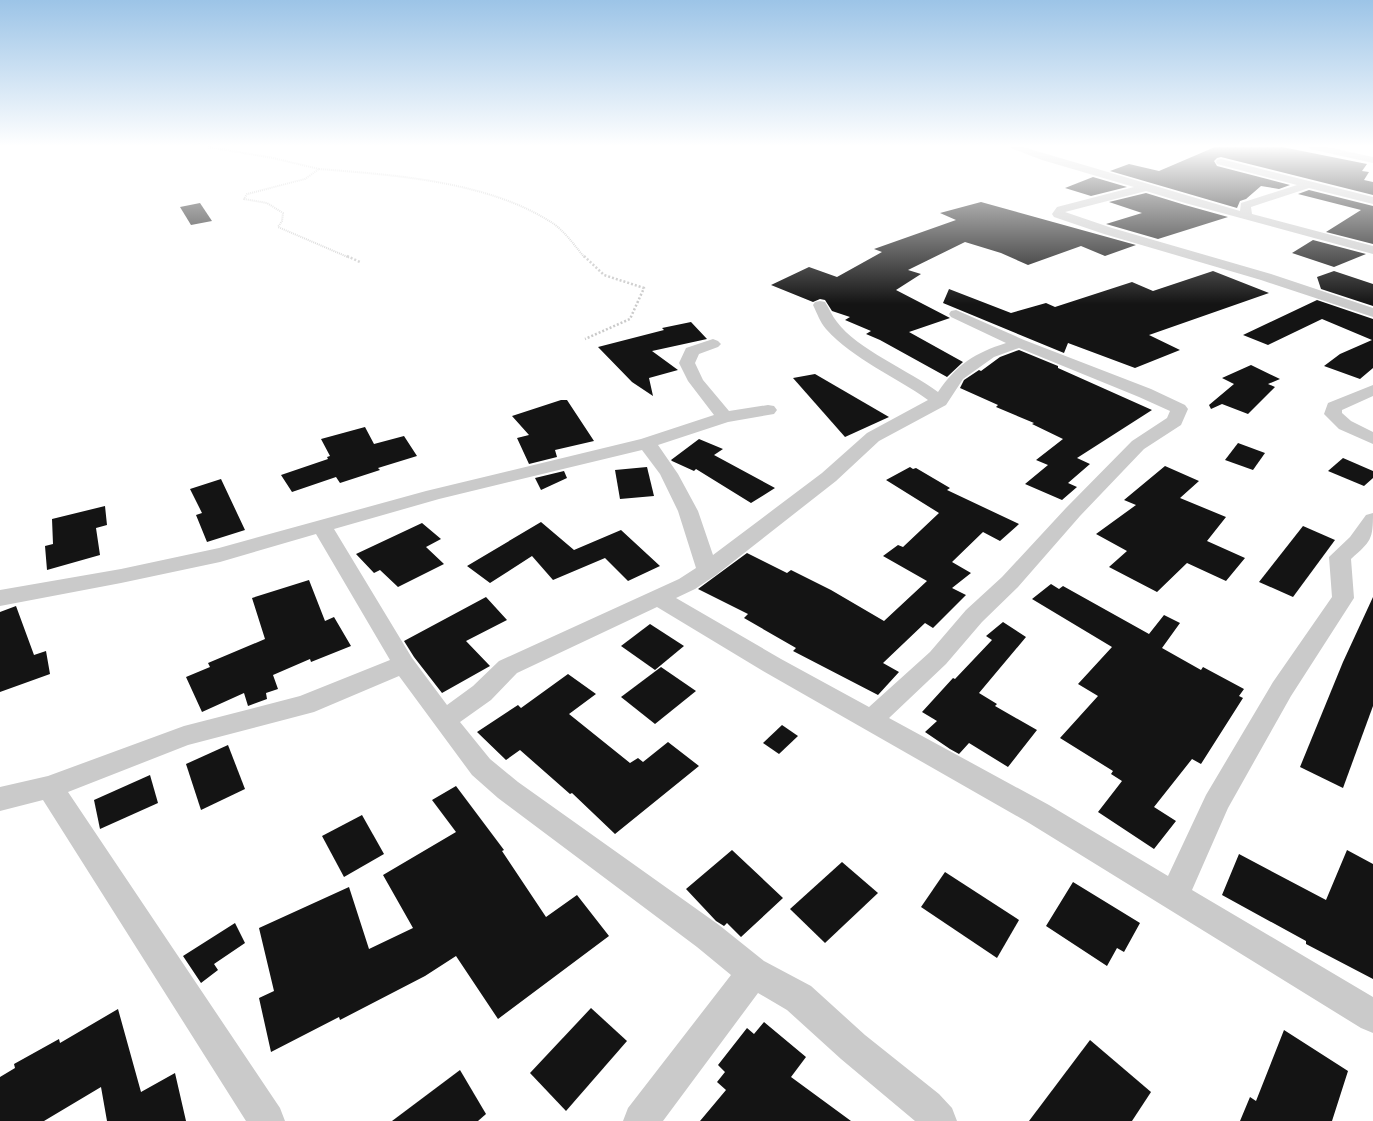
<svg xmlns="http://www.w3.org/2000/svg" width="1373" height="1121" font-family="'Sofia Sans Condensed',sans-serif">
<rect width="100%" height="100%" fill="#fff"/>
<!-- building -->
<g fill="#141414">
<polygon points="1215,147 1282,147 1367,164 1362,171 1369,172 1364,180 1373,182 1373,195 1221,157 1217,158 1214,161 1217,166 1290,185 1279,189 1261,186 1246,199 1240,201 1237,208 1110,171 1129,164 1159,171"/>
<polygon points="1093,177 1127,187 1091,196 1065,188"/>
<polygon points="1309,190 1373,206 1373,244 1326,232 1361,210 1298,194"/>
<polygon points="1146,193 1185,205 1228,217 1158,239 1106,224 1142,213 1109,202"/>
<polygon points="981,202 1136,245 1105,256 1081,246 1028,265 1001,253 965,242 908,270 921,274 896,290 950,318 909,332 963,362 947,377 880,340 866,334 871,331 845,320 850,317 832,311 825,300 820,299 813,302 771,285 809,267 837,277 882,252 874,249 956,220 940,213"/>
<polygon points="200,203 212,221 191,225 180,207"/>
<polygon points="1313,240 1366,254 1334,267 1292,253"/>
<polygon points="1213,271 1269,293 1149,335 1180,350 1135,368 1068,343 1064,353 943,303 949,289 1011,313 1046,303 1055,307 1132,282 1153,291"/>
<polygon points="1334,271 1373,284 1373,306 1321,289 1317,277"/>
<polygon points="1317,300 1373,319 1373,368 1360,379 1324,366 1340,354 1372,340 1322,319 1268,345 1243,335"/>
<polygon points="691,322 707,339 652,351 678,370 649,378 653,396 632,382 598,347 664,330 662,328"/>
<polygon points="1019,350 1058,366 1058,368 1152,410 1077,458 1090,464 1068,483 1077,487 1062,500 1025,484 1048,465 1036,460 1063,439 1032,424 1034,423 996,407 998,405 960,388 964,380 979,370 981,371 1000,357"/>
<polygon points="1251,365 1280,379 1268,384 1275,387 1248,414 1222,404 1211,409 1209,405 1234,384 1222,378"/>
<polygon points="815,374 889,417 845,437 793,378"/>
<polygon points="561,400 567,400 594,441 555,450 557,457 529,464 517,438 529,435 512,416"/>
<polygon points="365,427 374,444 404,436 417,456 378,468 380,470 340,483 336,477 292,492 281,475 328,459 327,457 330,456 321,439"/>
<polygon points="699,439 723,449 714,455 775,488 751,503 696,469 694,471 672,461 671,460"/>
<polygon points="1238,443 1265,453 1253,470 1225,460"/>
<polygon points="1343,458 1373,471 1373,478 1364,486 1328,471"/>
<polygon points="1165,466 1199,481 1180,498 1226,517 1207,541 1245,558 1226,581 1187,563 1157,592 1109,567 1127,551 1096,534 1136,505 1124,500"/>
<polygon points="647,467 654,496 620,499 615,470"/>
<polygon points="910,467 913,469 916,468 950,488 947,490 1019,524 1000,541 983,532 952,562 971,573 952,588 966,595 933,628 925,623 883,663 899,672 878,695 793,651 796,648 744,618 748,614 698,589 747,553 787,573 791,570 831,590 884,621 927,581 883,556 898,545 903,547 939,513 886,480"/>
<polygon points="564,471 567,478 541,490 535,478"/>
<polygon points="221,479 245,530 207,542 196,515 202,513 190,489"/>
<polygon points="105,506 107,525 96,528 100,555 47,570 45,546 53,544 52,519"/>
<polygon points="541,522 574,550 621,530 660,566 628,581 605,558 553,580 532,556 490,583 467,566"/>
<polygon points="422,523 441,539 426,547 444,564 398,587 380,570 374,573 356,554"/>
<polygon points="1303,526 1335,540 1293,597 1259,582"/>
<polygon points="309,580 325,621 334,617 351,646 311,662 310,659 273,675 278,689 266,693 267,699 248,706 244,693 202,712 186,677 210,667 208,663 265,639 252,598"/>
<polygon points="1051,584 1059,589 1063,586 1149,634 1164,615 1180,623 1162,648 1201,670 1203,667 1244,689 1239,696 1243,698 1201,764 1192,759 1154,807 1176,821 1154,849 1098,812 1122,781 1111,774 1113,771 1060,738 1098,696 1078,684 1112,647 1032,599"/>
<polygon points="486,597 507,620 466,641 490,666 442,693 414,657 404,641"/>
<polygon points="1373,597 1373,706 1343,788 1300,767 1343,662"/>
<polygon points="16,606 34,655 46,651 50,674 0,692 0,612"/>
<polygon points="1003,622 1026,637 979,693 997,704 995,706 1037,730 1008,767 969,743 959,754 950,749 925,732 937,721 922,712 953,678 955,679 992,640 986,636"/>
<polygon points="650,624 684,646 655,670 621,646"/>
<polygon points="661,667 696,691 655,724 621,697"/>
<polygon points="568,674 596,694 569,714 630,763 638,758 643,762 668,742 699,766 615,834 572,793 570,794 520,750 506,760 477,732 518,705 521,708"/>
<polygon points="782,725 798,736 779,754 763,743"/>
<polygon points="228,745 245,789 201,810 186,764"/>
<polygon points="150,775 158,803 100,829 94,800"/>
<polygon points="456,786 504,850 502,851 546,917 577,895 609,936 498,1019 456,956 425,976 340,1020 339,1017 271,1052 259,998 274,991 259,928 349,887 369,949 413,928 383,875 456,832 432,800"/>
<polygon points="362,815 384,854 344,877 322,836"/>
<polygon points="732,850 783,898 741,937 727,923 724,926 716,921 686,889"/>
<polygon points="1347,850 1373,864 1373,979 1306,944 1306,941 1222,895 1239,854 1326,900"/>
<polygon points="842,862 878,893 825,943 790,909"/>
<polygon points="945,872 1019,920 997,958 921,907"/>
<polygon points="1073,882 1140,923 1124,952 1117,948 1107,966 1046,926"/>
<polygon points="235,923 245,943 214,964 218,970 201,983 183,956"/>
<polygon points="591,1008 627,1041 566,1111 530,1073"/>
<polygon points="118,1009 141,1092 175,1073 186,1121 107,1121 101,1087 44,1121 0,1121 0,1077 15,1068 14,1064 59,1039 60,1043"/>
<polygon points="764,1022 806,1057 791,1077 851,1121 700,1121 726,1090 717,1082 725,1072 718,1065 747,1028 754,1034"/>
<polygon points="1284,1030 1348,1071 1332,1121 1240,1121 1250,1097 1256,1101"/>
<polygon points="1090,1040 1151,1092 1132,1121 1029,1121"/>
<polygon points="460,1070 486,1114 478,1121 392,1121"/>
</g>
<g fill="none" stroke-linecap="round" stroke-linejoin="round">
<!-- path-far1 -->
<g stroke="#cacaca" stroke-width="2" stroke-dasharray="1 1" stroke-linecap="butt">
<polyline points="208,147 273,158 319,169 305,179 247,194 244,199 267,203 283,213 282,221 278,227 350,258"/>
<path d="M319,169c75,6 170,12 235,55 12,9 21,22 31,34"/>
</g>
<!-- path -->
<g stroke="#cacaca" stroke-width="2.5" stroke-dasharray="2 2" stroke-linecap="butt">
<polyline points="347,256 360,262"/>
<polyline points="584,256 604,275 644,288 630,319 585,339"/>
</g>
<!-- street -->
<g fill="#cacaca" fill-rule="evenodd">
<polygon points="1008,147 1023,147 1240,211 1241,203 1297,185 1217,164 1216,162 1217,160 1221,159 1373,197 1373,204 1309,188 1251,207 1252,214 1373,246 1373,254 1185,203 1146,191 1065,212 1112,228 1271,274 1373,308 1373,317 1261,280 1104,234 1054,217 1052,214 1057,207 1134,187 1042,160"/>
<polygon points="1309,147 1327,147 1373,157 1373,163 1310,149"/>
<path d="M820,301l5,1c4,6 7,14 12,20 20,27 73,49 101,70 19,-28 37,-39 68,-49l-55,-26 -2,-3 2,-3 5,-1 68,30 127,49 34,16 3,4 -7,16 -37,24 -64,67 -62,71 -36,35 -36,42 -57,54 160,87 119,71 38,-81 67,-113 59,-85 -3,-40 21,-20 16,-22 7,-2c0,27 -2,28 -22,46l3,39 -63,98 -63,112 -36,82 181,107v36l-12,-5 -332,-205 -266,-152 -106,-64 -140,66 -26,27 -31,22 30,37 28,23 201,143 45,36 47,25 54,49 74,59 13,14 5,13h-42l-74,-62 -54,-49 -29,-17 -95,128h-40l5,-13 103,-133 -34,-28 -199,-149 -26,-23 -73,-99 -85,36 -126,33 -120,47 212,316 5,13h-39l-203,-321 -43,11v-24l48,-11 136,-50 116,-30 90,-36 -74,-126 -96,28 -99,21 -121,23v-16l121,-21 98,-21 207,-57 215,-52 73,-24 -26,-34 -9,-18 7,-15 27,-9 5,2 3,3 -3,3 -19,7 -4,9 8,17 26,31 39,-6 6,1 3,4 -3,4 -46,8 -70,23 20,29 20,37 15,44 109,-82 45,-40 61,-33c-33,-24 -74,-40 -102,-71 -6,-7 -9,-16 -13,-24l2,-3zM1019,348l120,49 31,14 -3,7 -35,23 -66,67 -64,69 -36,33 -36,42 -61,55 -88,-48 -105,-61 19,-9 21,-14 120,-94 43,-40 67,-36 17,-26 31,-22zM642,450l18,24 18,37 18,57 -17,11 -180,82 -26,25 -26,19 -35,-47 -78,-129 105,-30z"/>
<polygon points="1373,385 1373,396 1342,410 1342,413 1351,421 1373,432 1373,444 1339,429 1324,414 1328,403"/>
</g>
</g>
<!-- sky -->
<linearGradient id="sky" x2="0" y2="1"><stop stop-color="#9cc4e7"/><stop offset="0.48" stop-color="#fff"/><stop offset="1" stop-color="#fff" stop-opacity="0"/></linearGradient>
<rect width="1373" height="304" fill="url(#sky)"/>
</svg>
